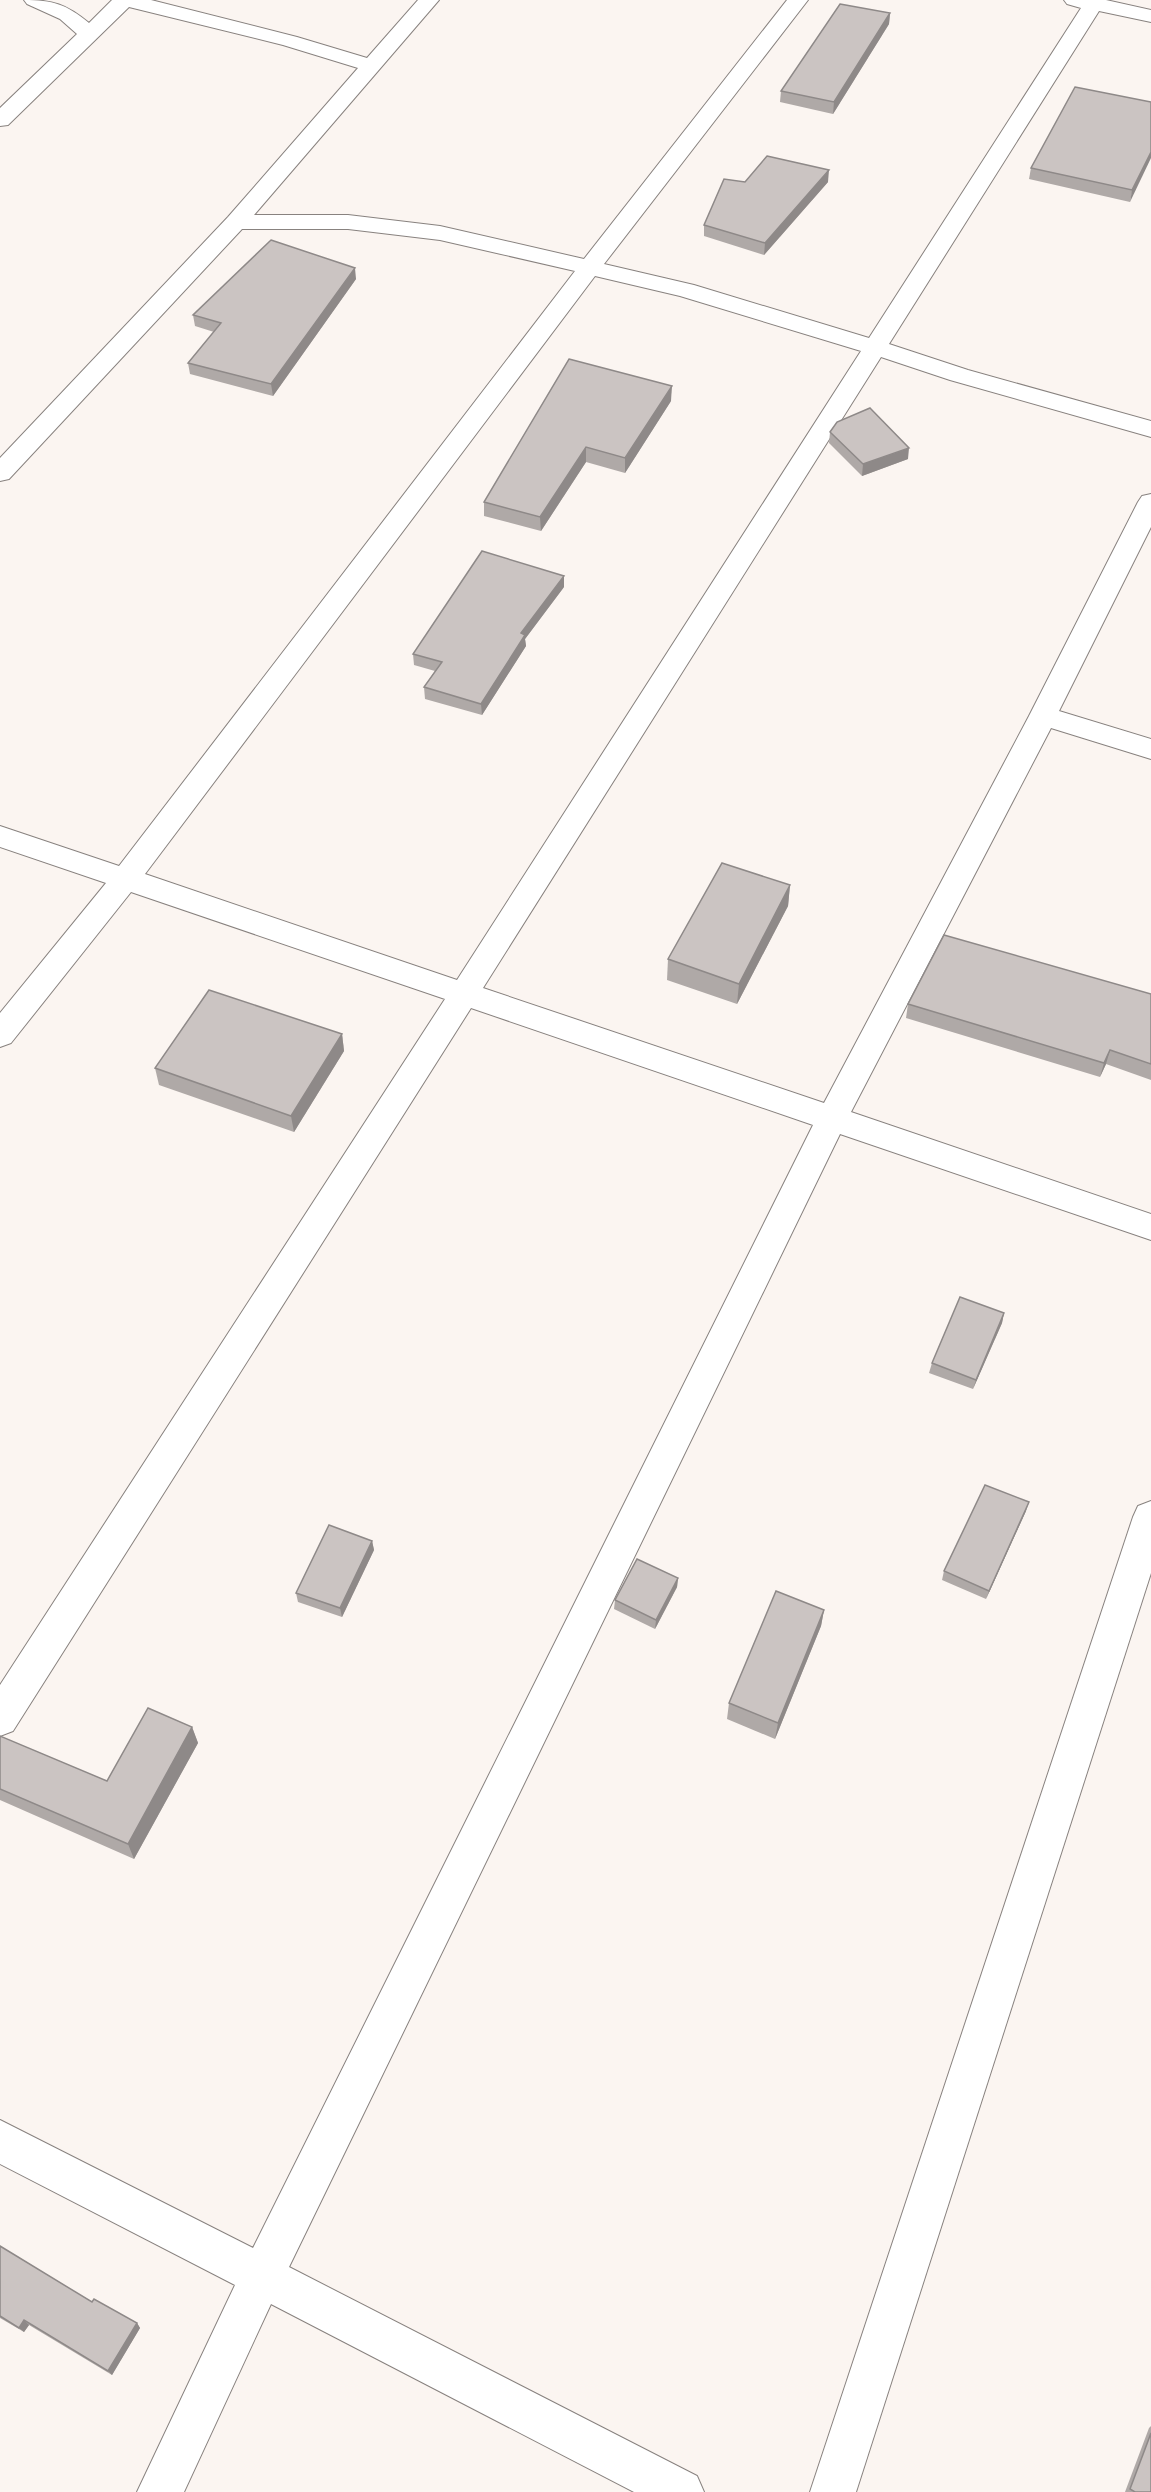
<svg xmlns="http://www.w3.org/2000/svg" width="1151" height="2492" font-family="'Golos Text',sans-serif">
<rect width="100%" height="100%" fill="#fbf5f1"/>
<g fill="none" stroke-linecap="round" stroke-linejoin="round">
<!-- street casing -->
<g stroke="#88827f" stroke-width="2">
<g id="street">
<path d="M24,0c29,0 42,4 65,23l23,-23h39l146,37 70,21 51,-58h21l-185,215h94l92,11 144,33 203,-259h21l-204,264 90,21 175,53 212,-330 -14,-4 -3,-4h42l45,10v12l-52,-11 -210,333 79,26 183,51v16l-201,-57 -69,-23 -398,631 341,115 205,-387 109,-214 4,-6 9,-2v33l-92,184 92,28v20l-100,-31 -200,384 300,102v26l-311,-106 -551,1133 408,209 7,16h-70l-363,-188 -87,188h-47l98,-207 -235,-121v-44l253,128 560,-1123 -342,-117 -458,723 -13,5v-51l445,-686 -314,-107 -120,151 -11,4v-34l106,-130 -106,-36v-21l119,40 456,-595 -135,-31 -92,-11h-106l-233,250 -9,2v-23l228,-241 130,-149 -75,-23 -154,-38 -121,118 -8,1v-18l77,-74 -17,-15 -33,-15zM595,276l85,20 181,55 -404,629 -312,-106z"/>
<polygon points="1151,1501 1151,1573 856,2492 810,2492 1133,1517 1138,1506"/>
</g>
</g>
<!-- street -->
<use href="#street" fill="#fff" fill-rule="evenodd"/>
</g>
<!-- wall -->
<g fill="#afa9a7">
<polygon points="890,13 889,24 833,114 780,102 781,91"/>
<polygon points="1151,102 1130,202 1029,179 1031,168"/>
<polygon points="745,182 828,182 764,255 704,236 704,225"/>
<polygon points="356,279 273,396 190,374 188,363 214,332 195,326 193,315"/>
<polygon points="671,401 625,473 586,462 541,531 484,516 484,502"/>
<polygon points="830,432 908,459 862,476 829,443"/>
<polygon points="564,587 525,639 526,646 482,715 425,699 424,687 435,671 414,665 413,654"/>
<polygon points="790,885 788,906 737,1004 667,980 668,959"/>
<polygon points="1151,994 1151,1080 1106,1064 1100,1077 906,1018 908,1004"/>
<polygon points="342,1034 344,1051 294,1132 159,1085 155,1068"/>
<polygon points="1004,1313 1002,1323 973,1389 929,1373 932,1363"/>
<polygon points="1026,1511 986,1599 942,1580 944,1571"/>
<polygon points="372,1541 374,1550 342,1617 298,1602 296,1593"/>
<polygon points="678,1578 677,1587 655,1629 614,1609 615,1600"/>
<polygon points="824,1610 821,1626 775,1739 727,1719 729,1703"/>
<polygon points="192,1727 198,1743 134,1859 0,1800 0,1736 107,1781"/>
<polygon points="0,2246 92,2302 137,2323 140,2328 112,2375 29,2325 24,2332 0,2318"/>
<polygon points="1151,2426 1151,2492 1125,2492 1149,2428"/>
</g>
<!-- shaded-wall -->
<g fill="#8e8988">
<polygon points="890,13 889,24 833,114 834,102"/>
<polygon points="1151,152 1151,158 1130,202 1132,190"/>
<polygon points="829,170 828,182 764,255 765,243"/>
<polygon points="355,268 356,279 273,396 271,384"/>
<polygon points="672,386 671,401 625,473 625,458"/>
<polygon points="586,447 586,462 541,531 540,517"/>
<polygon points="909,448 908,459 862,476 863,464"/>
<polygon points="564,576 564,587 525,639 526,646 482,715 481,704 521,633"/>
<polygon points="790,885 788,906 737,1004 739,984"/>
<polygon points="342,1034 344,1051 294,1132 291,1116"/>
<polygon points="1110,1050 1106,1064 1100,1077 1104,1063"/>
<polygon points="1004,1313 1002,1323 973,1389 976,1380"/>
<polygon points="1029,1502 1026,1511 986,1599 989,1591"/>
<polygon points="372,1541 374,1550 342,1617 340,1608"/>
<polygon points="678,1578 677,1587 655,1629 656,1620"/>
<polygon points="824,1610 821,1626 775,1739 778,1723"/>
<polygon points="192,1727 198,1743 134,1859 128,1844"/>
<polygon points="24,2320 29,2325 24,2332 19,2328"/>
<polygon points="137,2323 140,2328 112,2375 108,2371"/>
</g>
<!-- building -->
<g fill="#cbc4c2" stroke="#8e8988" stroke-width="1.5">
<polygon points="840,4 890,13 834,102 781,91"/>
<polygon points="1075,87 1151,102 1151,152 1132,190 1031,168"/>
<polygon points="767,156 829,170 765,243 704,225 724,179 745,182"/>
<polygon points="271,240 355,268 271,384 188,363 221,323 193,315"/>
<polygon points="569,359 672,386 625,458 586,447 540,517 484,502"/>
<polygon points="870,408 909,448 863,464 830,432 837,422"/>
<polygon points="482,551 564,576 521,633 525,635 481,704 424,687 442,662 413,654"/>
<polygon points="722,863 790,885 739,984 668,959"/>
<polygon points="944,935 1151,994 1151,1064 1110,1050 1104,1063 908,1004"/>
<polygon points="209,990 342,1034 291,1116 155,1068"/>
<polygon points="960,1297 1004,1313 976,1380 932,1363"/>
<polygon points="985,1485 1029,1502 989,1591 944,1571"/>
<polygon points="329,1525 372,1541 340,1608 296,1593"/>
<polygon points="637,1559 678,1578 656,1620 615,1600"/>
<polygon points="776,1591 824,1610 778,1723 729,1703"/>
<polygon points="148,1708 192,1727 128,1844 0,1789 0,1736 107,1781"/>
<polygon points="0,2246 92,2302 94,2299 137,2323 108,2371 24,2320 19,2328 0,2316"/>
<polygon points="1151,2433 1151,2492 1135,2492 1130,2489"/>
</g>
</svg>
